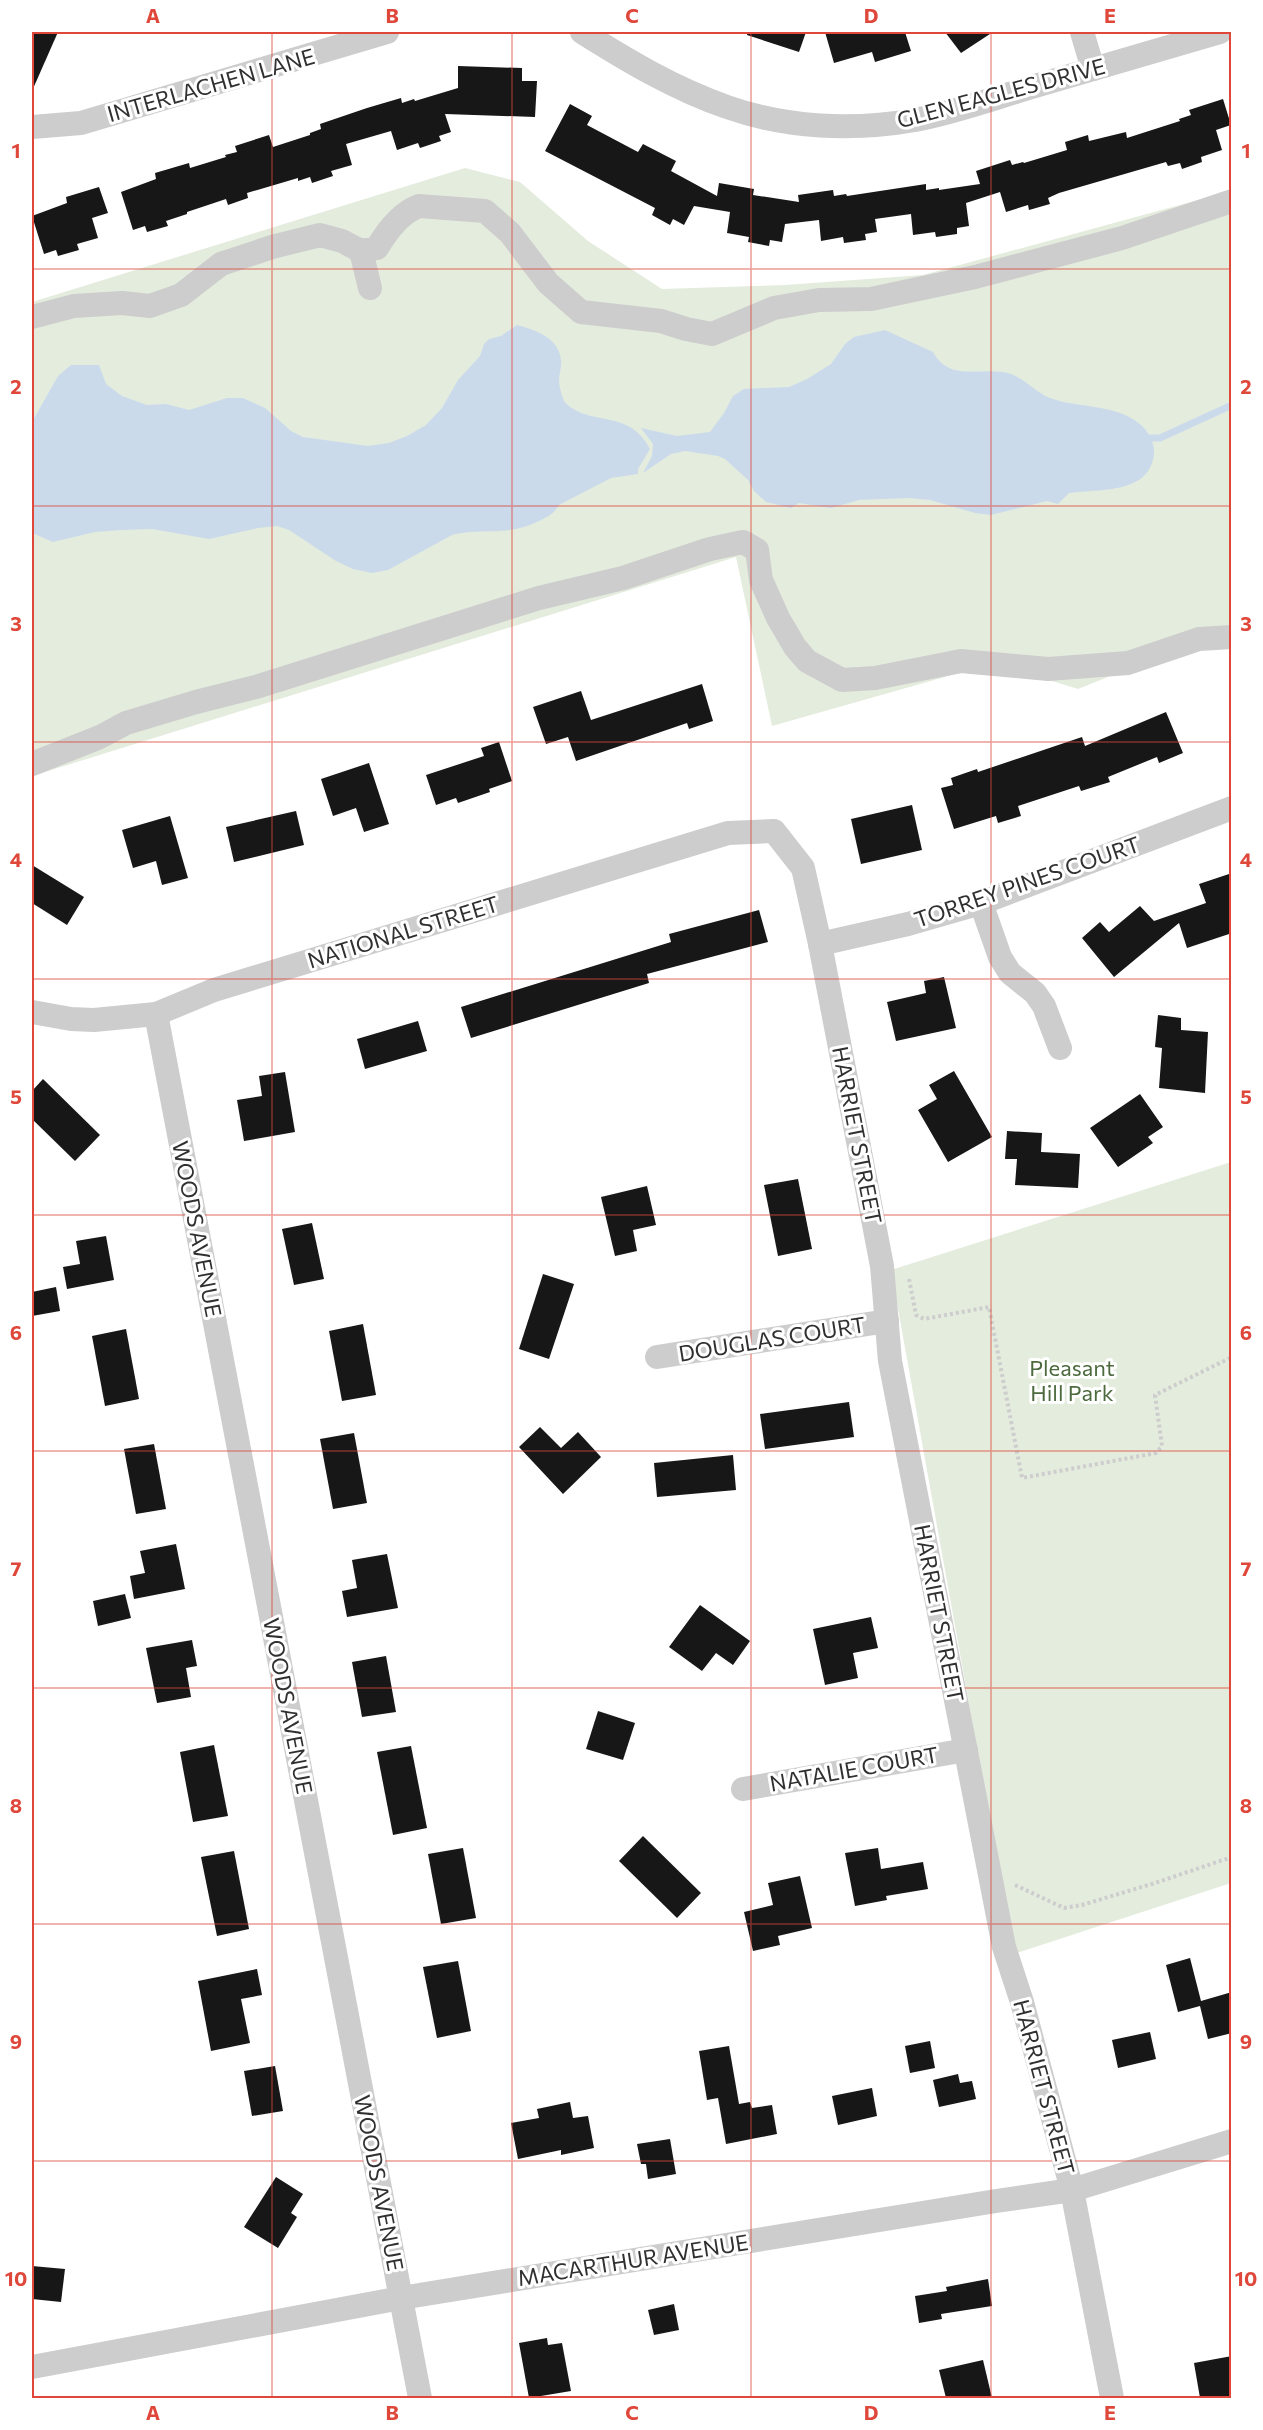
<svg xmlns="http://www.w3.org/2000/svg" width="1263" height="2430" font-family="Commissioner,sans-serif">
<rect width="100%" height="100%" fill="#fff"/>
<!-- green -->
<g fill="#e4ecde">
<polygon points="465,168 520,182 588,241 662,289 785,285 923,275 1231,191 1231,646 1175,650 1078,689 994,663 772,726 736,557 32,776 32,302"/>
<polygon points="1231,1162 1231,1883 1014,1954 891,1270"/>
</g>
<!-- water -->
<g fill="#cbdaeb">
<path d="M517,325c19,5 42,13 44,35 1,10 -4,18 -1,28 1,4 2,9 4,13 23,27 65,6 86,48l-12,20v5l-27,4 -52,27c-6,10 -12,12 -22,17 -33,15 -53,5 -85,13l-64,35 -16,3 -19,-4 -17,-8 -47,-31 -12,-4 -19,2 -49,11 -57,-10 -30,1 -27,2 -42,10 -21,-9v-111l26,-46 13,-11h28l7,19 16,12 25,9 19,-1 23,6 38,-12h16l22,10 26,23 12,6 65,9 21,-3 18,-7 19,-11 16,-17 16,-28 22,-24 4,-12 5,-5 12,-3z"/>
<path d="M885,330l48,22c16,29 44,16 70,20 20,3 30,19 47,26 30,11 66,5 91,27 7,6 14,19 13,28 -3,41 -54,36 -85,40l-11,11 -11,-3 -56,14 -16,-2 -45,-13 -22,-2 -49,2 -28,8 -32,-5 -8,5 -25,-6 -12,-11 -6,-11 -23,-21 -7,-3 -33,-5 -14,3 -28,19 9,-17 1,-12 -12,-16 36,8 33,-4 14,-19 9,-17 11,-7 45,-2 18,-8 24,-15 14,-20 9,-7z"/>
</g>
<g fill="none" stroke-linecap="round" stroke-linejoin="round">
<!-- stream -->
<polyline stroke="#cbdaeb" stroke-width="7" points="1142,438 1160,438 1232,405"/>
</g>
<!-- building -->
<g fill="#171717">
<polygon points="32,32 58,32 32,91"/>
<polygon points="747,32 806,32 799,52 747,35"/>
<polygon points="825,32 905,32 911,51 875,62 872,52 834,63"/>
<polygon points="945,32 993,32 961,53"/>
<polygon points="458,66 522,68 522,81 537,81 535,117 445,114 451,132 439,136 441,141 420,148 418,143 397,150 391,131 346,144 352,165 331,171 333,176 312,183 310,177 298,181 298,178 247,193 248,198 228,205 226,199 187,212 187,214 166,221 168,226 147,232 145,226 133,230 121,192 156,179 155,173 189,163 190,168 226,157 225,155 237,152 235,146 269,135 273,147 310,135 310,133 321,129 320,124 367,108 401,98 402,103 414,99 415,101 458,88"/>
<polygon points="1223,99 1231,125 1216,130 1222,150 1201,157 1202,162 1182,169 1180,163 1168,166 1166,162 1059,193 1048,198 1050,204 1029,210 1028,205 1006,212 1000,192 966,203 969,226 957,228 957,234 936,237 935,232 913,235 911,214 875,219 877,232 865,234 866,240 844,243 843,237 821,241 819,220 785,224 782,242 770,240 769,246 748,242 749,237 727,233 730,212 694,206 684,225 673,219 670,225 652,215 655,208 545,151 570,104 592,116 587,125 638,152 643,144 676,161 671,171 717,196 719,183 754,189 753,195 799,202 798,195 833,190 834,196 846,194 847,196 926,184 926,190 939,188 939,190 980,184 976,171 1010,160 1012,165 1023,162 1024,163 1067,150 1065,142 1088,135 1089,141 1126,132 1127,138 1180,121 1179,119 1191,115 1189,110"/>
<polygon points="99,187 108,213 92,218 98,238 77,244 79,250 58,256 56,250 44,254 32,216 67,203 66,197"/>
<polygon points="702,684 713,721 689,729 687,723 576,761 568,737 546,744 533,707 581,691 591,720"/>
<polygon points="1166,712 1183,753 1159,763 1157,757 1108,777 1110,782 1081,791 1079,786 1018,806 1021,816 998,823 996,816 954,829 941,788 953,785 951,778 977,769 978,772 1082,737 1085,746"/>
<polygon points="499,742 512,781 489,789 490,792 458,803 456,798 436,805 426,775 484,756 481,748"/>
<polygon points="369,763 389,824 364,832 356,808 333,816 321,779"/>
<polygon points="912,805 922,850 861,864 851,819"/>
<polygon points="296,811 304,845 234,862 226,827"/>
<polygon points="170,816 188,878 162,885 156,861 133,868 122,830"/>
<polygon points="32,865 84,897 67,925 32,903"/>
<polygon points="1232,873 1232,933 1187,948 1179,923 1114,977 1082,938 1100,922 1109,932 1140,906 1154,921 1206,903 1199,884"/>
<polygon points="759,910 768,942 647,974 649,983 471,1038 461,1007 671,942 669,934"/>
<polygon points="944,977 956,1028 896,1041 887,1002 926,993 924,981"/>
<polygon points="1158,1015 1181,1018 1181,1030 1208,1032 1205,1093 1159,1088 1162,1048 1155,1047"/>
<polygon points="418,1021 427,1051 365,1069 357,1039"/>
<polygon points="954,1071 992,1137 948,1162 918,1110 937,1099 929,1085"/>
<polygon points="285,1072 295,1132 244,1141 237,1100 262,1096 259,1076"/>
<polygon points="43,1079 100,1135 75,1161 32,1119 32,1091"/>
<polygon points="1140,1094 1163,1127 1148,1137 1153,1143 1118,1167 1090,1128"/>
<polygon points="1007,1131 1042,1133 1041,1152 1080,1154 1078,1188 1015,1185 1017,1159 1005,1159"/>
<polygon points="798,1179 812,1249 778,1256 764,1185"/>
<polygon points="647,1186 656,1225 633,1230 637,1251 615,1256 601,1197"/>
<polygon points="312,1223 324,1279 294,1285 282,1229"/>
<polygon points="106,1236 114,1280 67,1289 63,1267 80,1264 76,1241"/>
<polygon points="543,1274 574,1284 549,1359 519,1349"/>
<polygon points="56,1287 60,1311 32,1316 32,1292"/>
<polygon points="363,1324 376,1395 342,1401 329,1331"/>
<polygon points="126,1329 139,1399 105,1406 92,1336"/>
<polygon points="849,1402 854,1437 765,1449 760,1414"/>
<polygon points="540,1427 561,1448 578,1432 601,1457 563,1494 519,1447"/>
<polygon points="354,1433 367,1503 333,1509 320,1439"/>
<polygon points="154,1444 166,1509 136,1514 124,1449"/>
<polygon points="733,1455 736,1490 657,1497 654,1463"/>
<polygon points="176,1544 185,1589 134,1599 130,1576 145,1573 140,1551"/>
<polygon points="387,1554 398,1608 347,1617 342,1591 357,1588 352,1560"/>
<polygon points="125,1594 131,1618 98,1626 93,1601"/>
<polygon points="700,1605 750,1641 733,1665 716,1653 702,1671 669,1647"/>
<polygon points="871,1617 878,1648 853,1653 858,1678 825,1685 813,1629"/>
<polygon points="192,1640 197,1666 186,1668 191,1697 157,1703 146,1648"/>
<polygon points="386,1656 396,1712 362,1717 352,1662"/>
<polygon points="598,1711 635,1723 623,1760 586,1749"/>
<polygon points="214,1745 228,1816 193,1822 180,1752"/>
<polygon points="411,1746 427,1828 393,1835 377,1752"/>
<polygon points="643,1836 701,1893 677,1918 619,1861"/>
<polygon points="463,1848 476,1918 441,1924 428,1854"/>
<polygon points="878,1848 881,1869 923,1862 928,1889 886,1896 887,1900 855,1906 845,1853"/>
<polygon points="234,1851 249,1929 217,1936 201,1857"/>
<polygon points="800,1876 812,1928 778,1936 780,1945 753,1951 744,1912 773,1905 768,1883"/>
<polygon points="1190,1958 1201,2001 1232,1992 1232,2033 1208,2039 1200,2006 1178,2012 1166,1965"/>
<polygon points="458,1961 471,2031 437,2038 423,1967"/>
<polygon points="257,1969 262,1995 241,1999 250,2043 211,2051 198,1981"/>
<polygon points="1150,2032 1156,2059 1118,2068 1112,2040"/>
<polygon points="930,2041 935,2068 910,2073 905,2046"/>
<polygon points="729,2046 739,2104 750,2102 752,2108 772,2105 777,2134 726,2144 718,2098 707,2100 699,2051"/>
<polygon points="275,2066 283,2111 252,2116 244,2071"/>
<polygon points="958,2074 960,2083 972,2081 976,2099 939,2107 933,2080"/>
<polygon points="872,2088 877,2116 838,2125 832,2096"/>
<polygon points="570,2102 573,2118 588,2116 594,2148 561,2155 561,2150 518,2159 511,2123 539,2118 537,2109"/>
<polygon points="670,2139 676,2174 648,2179 646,2164 641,2164 637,2144"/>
<polygon points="276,2177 303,2194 291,2213 297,2217 278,2248 244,2227"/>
<polygon points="32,2266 65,2269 61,2302 32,2299"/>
<polygon points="988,2279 992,2306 941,2314 942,2319 919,2323 915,2296 947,2291 946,2287"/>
<polygon points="674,2304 679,2330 654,2335 648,2310"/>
<polygon points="547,2338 548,2345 562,2343 571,2391 529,2398 519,2343"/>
<polygon points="1232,2356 1232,2396 1200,2398 1194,2363"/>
<polygon points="983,2360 992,2398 946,2398 939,2370"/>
</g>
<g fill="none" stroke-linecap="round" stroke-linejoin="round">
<!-- path -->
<g stroke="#cdcdcd" stroke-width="4" stroke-dasharray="3 3" stroke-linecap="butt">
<polyline points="909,1279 916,1315 924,1319 989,1307 1022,1478 1156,1453 1162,1446 1155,1395 1232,1357"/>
<polyline points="1015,1885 1064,1908 1082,1905 1155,1883 1232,1857"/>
</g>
<!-- minor -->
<g stroke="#cdcdcd" stroke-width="24">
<path d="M582,32c46,29 93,57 145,75 59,21 126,24 188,13 43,-8 85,-24 127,-36 59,-17 119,-35 178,-52"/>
<polyline points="1082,32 1093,69"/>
<polyline points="32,127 81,123 387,32"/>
<polyline points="361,251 370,288"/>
<path d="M32,317l42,-11 48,-3 28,3 31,-11 40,-31 51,-17 48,-12 22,6 19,10 16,-3c10,-17 23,-35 42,-42l66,5 25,22 38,50 33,29 80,9 25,8 26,5 62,-26 45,-8 52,-1 104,-22 147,-39 110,-37"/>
<polyline points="32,764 100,737 126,723 196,702 259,686 539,598 623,578 710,549 743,542 757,550 761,580 778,618 795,647 807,661 842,680 875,678 961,661 1048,669 1128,663 1199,639 1232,637"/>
<polyline points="981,903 1000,957 1010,973 1035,993 1044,1006 1060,1048"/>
<polyline points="820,944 908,924 981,903 1232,808"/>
<polyline points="32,1012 71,1019 94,1020 156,1014 214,990 728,833 774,831 803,868 820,944 882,1266 890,1361 1004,1947 1022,2002 1072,2190 1112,2398"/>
<polyline points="156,1014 420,2398"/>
<polyline points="657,1357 887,1321"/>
<polyline points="743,1789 966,1750"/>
<polyline points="32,2367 401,2298 996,2201 1072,2190 1232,2141"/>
</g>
</g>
<!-- grid -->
<path fill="none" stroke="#df473a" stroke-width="1.5" stroke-opacity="0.55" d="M272,32v2366M512,32v2366M751,32v2366M991,32v2366M32,269h1200M32,506h1200M32,742h1200M32,979h1200M32,1215h1200M32,1451h1200M32,1688h1200M32,1924h1200M32,2161h1200"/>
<g text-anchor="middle" stroke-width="6" stroke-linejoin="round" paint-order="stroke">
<!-- street labels -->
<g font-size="22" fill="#303030" stroke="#fff">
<text transform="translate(211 85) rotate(-16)" y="8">INTERLACHEN LANE</text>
<text transform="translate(1001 93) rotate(-15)" y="8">GLEN EAGLES DRIVE</text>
<text transform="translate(1027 882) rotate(-19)" y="8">TORREY PINES COURT</text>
<text transform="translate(403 932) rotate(-17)" y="8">NATIONAL STREET</text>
<text transform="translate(857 1135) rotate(79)" y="8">HARRIET STREET</text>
<text transform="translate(197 1229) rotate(79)" y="8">WOODS AVENUE</text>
<text transform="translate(772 1339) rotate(-9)" y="8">DOUGLAS COURT</text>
<text transform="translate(939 1613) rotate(79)" y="8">HARRIET STREET</text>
<text transform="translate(288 1706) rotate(79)" y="8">WOODS AVENUE</text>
<text transform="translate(854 1769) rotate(-10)" y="8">NATALIE COURT</text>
<text transform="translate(1044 2087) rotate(75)" y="8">HARRIET STREET</text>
<text transform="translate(379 2183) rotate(79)" y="8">WOODS AVENUE</text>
<text transform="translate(633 2260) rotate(-9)" y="8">MACARTHUR AVENUE</text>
</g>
<!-- park labels -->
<g font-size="22" fill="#4c6a3e" stroke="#fff">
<text x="1072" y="1376">Pleasant<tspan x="1072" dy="25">Hill Park</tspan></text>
</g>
</g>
<!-- border -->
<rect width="1263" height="2430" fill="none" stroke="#ffffff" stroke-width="66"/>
<rect x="33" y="33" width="1197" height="2364" fill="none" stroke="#df473a" stroke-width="2"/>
<g font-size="20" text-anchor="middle" font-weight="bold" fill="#df473a">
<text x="153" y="23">A</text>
<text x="392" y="23">B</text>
<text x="632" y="23">C</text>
<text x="871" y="23">D</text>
<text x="1110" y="23">E</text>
<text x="16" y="158">1</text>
<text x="1246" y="158">1</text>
<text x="16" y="394">2</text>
<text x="1246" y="394">2</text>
<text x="16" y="631">3</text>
<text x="1246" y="631">3</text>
<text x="16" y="867">4</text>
<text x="1246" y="867">4</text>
<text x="16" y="1104">5</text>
<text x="1246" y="1104">5</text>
<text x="16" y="1340">6</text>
<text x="1246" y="1340">6</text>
<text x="16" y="1576">7</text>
<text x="1246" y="1576">7</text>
<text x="16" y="1813">8</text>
<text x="1246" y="1813">8</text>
<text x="16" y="2049">9</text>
<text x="1246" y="2049">9</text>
<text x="16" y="2286">10</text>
<text x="1246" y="2286">10</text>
<text x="153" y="2420">A</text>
<text x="392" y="2420">B</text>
<text x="632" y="2420">C</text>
<text x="871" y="2420">D</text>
<text x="1110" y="2420">E</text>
</g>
</svg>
